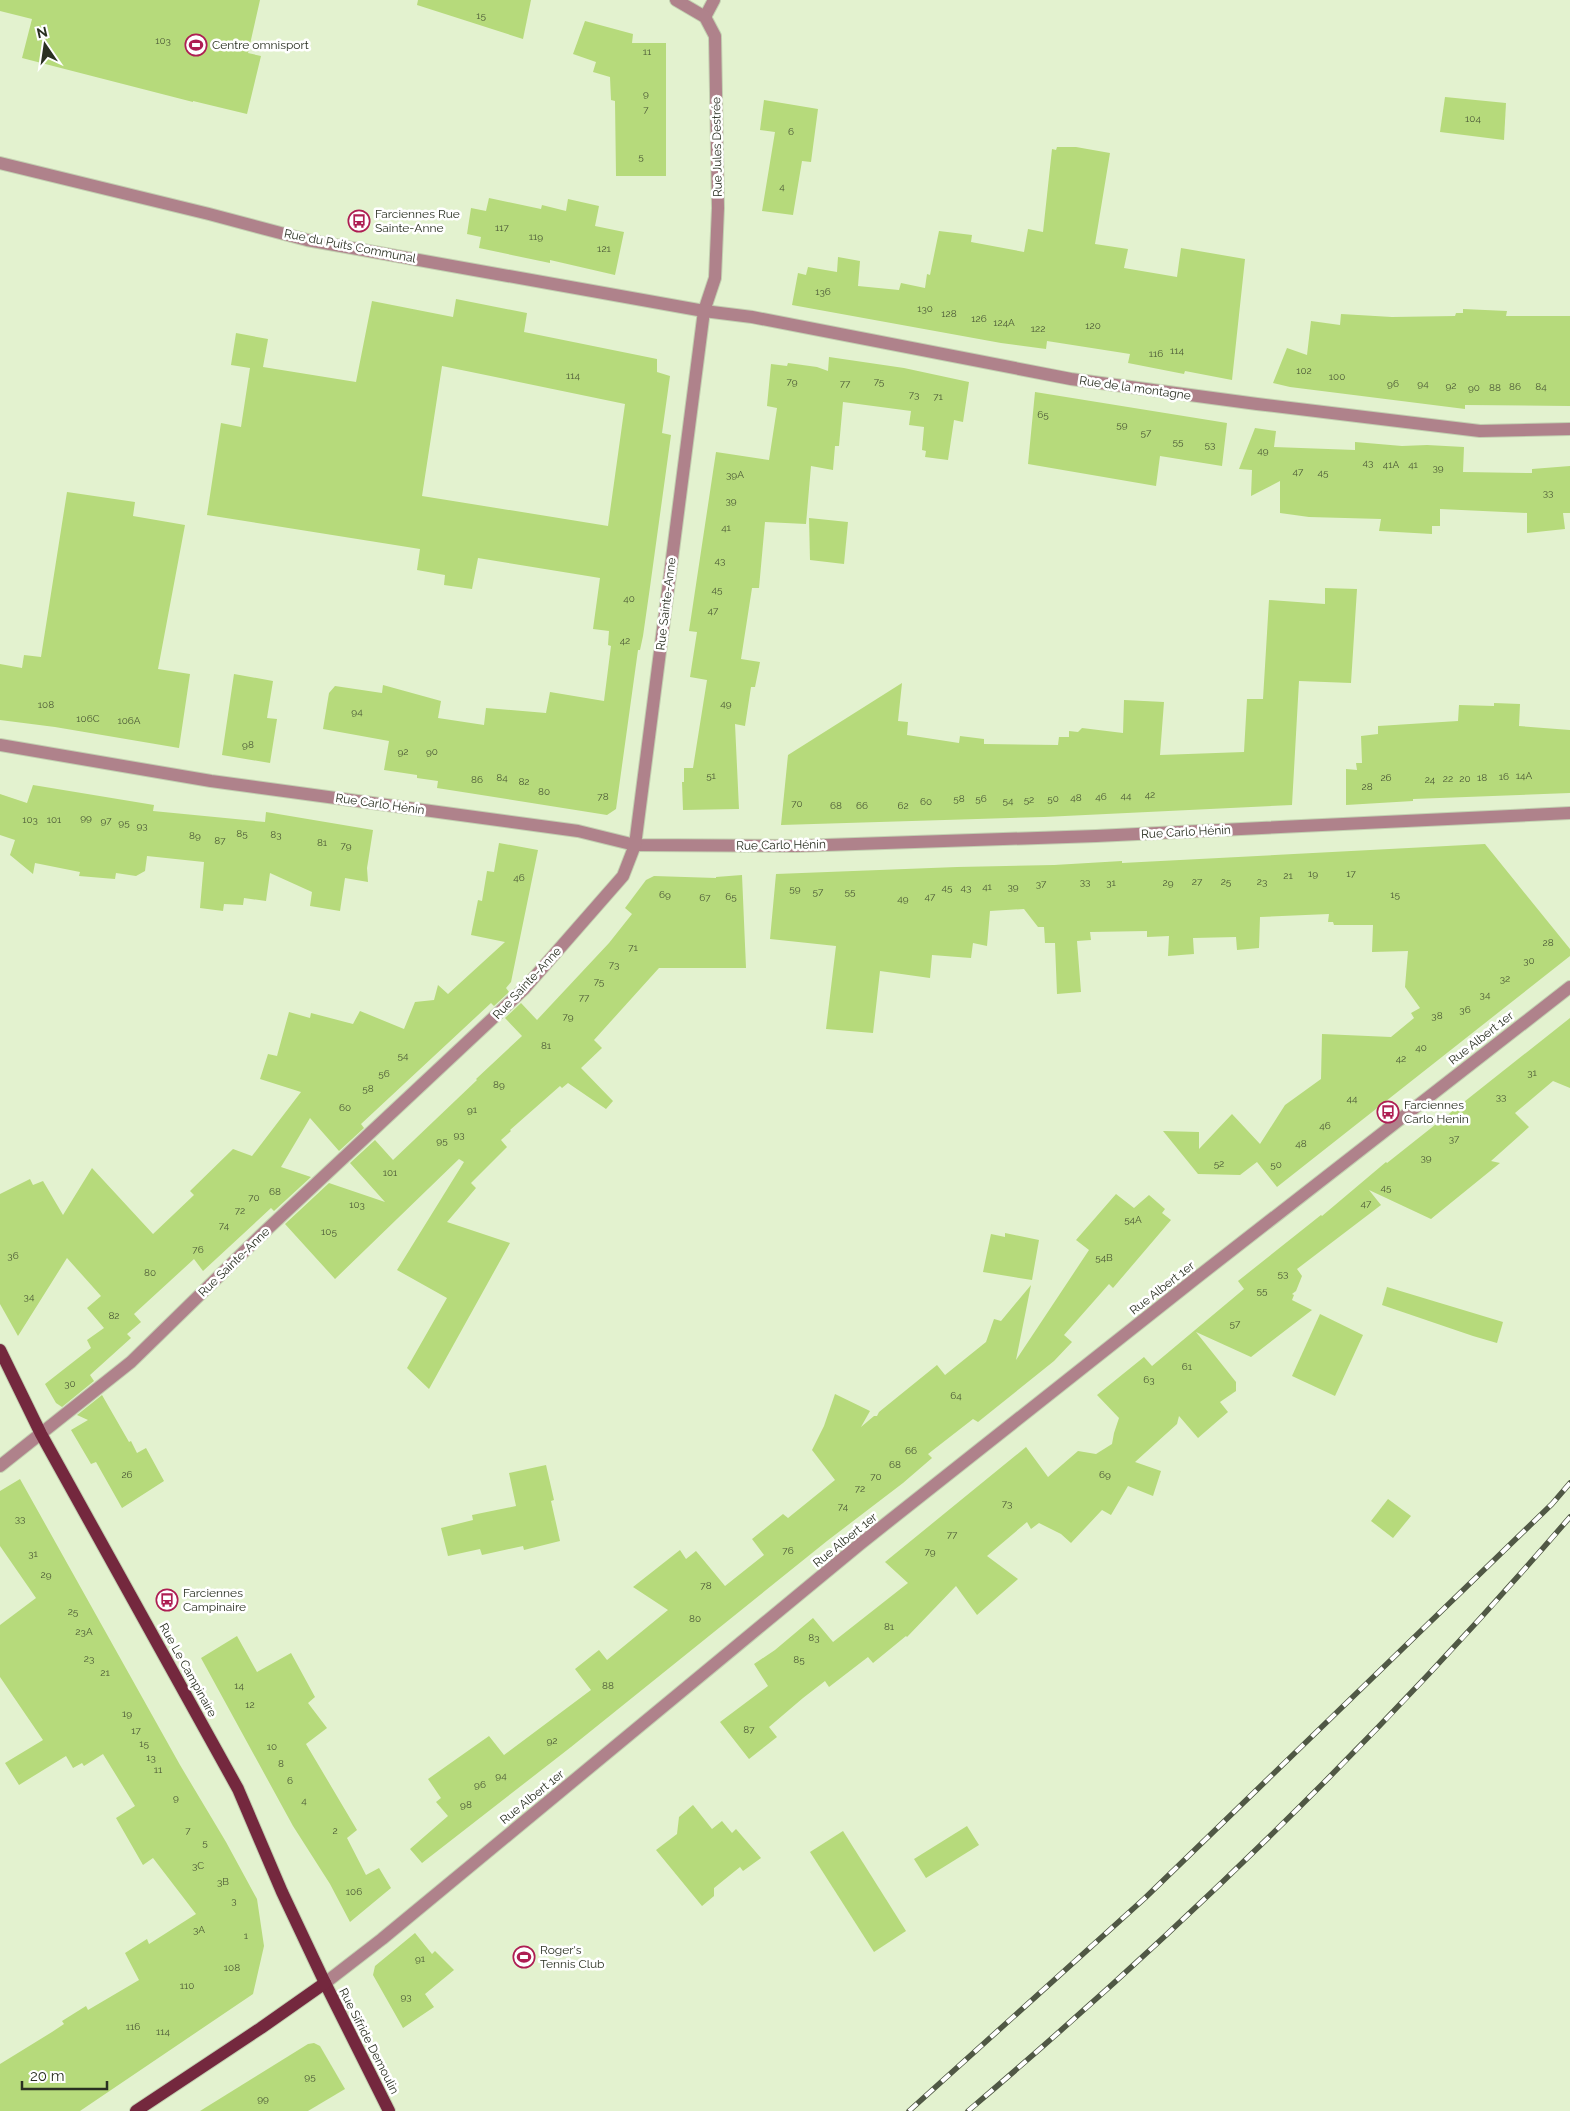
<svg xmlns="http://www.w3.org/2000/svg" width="1570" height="2111" font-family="Raleway,sans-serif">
<rect width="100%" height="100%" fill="#e3f2cf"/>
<!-- building -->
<g fill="#b6da7b" fill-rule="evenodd">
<polygon points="0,0 260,0 248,53 261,56 247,114 193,101 193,102 22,58 32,19 0,11"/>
<polygon points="418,0 531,0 523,39 417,5"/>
<polygon points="585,21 633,34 632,43 666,43 666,176 616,176 615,101 611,100 610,77 593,72 596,62 573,54"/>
<polygon points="1445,97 1506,103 1504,140 1440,132"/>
<polygon points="764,100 818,109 811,162 802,161 793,215 762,211 775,132 760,130"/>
<polygon points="1057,147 1076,147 1110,153 1095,244 1128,249 1124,268 1177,277 1181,248 1245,259 1232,380 1185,371 1184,374 1128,363 1130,354 1047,341 1046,349 1001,343 792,305 798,273 806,275 808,267 837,272 838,257 860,261 858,286 899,290 901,283 925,288 927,274 930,275 939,231 972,235 971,242 1024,252 1028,229 1043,232 1052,149 1056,150"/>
<polygon points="489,198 541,209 542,205 566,211 568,199 599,206 595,226 624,232 615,275 550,260 550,263 479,248 481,237 467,234 471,208 486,211"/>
<path d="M456,299l71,14 -3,19 133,27v13l13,4 -8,57 9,2 -21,152 -7,49 -3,14h-2l-22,159 -9,6 -170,-27 1,-7 -21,-3v-3l-33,-5 5,-29 -66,-12 6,-36 6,-7 47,7 1,-8 58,16 -3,17 46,7 2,-17 60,5 4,-21 54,9 7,-55 -3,-1 1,-14 -16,-2 7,-51 -122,-20 -6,31 -28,-4 1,-10 -28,-5 3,-21 -213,-34 14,-92 20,4 9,-59 -19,-3 5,-32 32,6 -5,28 93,15 16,-81 81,16zM442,366l183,38 -17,122 -186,-30z"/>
<polygon points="1463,309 1507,311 1506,316 1570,316 1570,406 1465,405 1465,409 1290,387 1273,383 1287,348 1307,355 1311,321 1340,325 1341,314 1392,317 1455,316 1456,313 1463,313"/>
<polygon points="829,357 904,368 969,382 963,422 954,420 948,460 925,457 926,451 922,450 924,427 909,425 911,411 843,402 839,446 835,446 833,470 811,466 806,524 765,522 759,588 752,588 741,659 760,662 755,687 751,687 745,726 735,724 739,809 683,810 682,782 684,782 684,768 693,768 707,680 690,677 697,632 689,631 716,452 769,460 777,408 767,406 771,364 787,366 788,363 817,367 828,371"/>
<polygon points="1035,392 1227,423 1222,466 1160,456 1156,486 1028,464"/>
<polygon points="1255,428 1276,431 1274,447 1355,450 1355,442 1402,446 1427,445 1464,447 1463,472 1532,473 1532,469 1570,466 1570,513 1563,513 1565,529 1527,533 1527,513 1440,509 1440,526 1432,526 1432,534 1379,531 1381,519 1309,517 1280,513 1280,481 1251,496 1252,470 1239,469"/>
<polygon points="67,492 135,502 133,516 185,525 158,669 190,674 179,748 55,727 0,720 0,664 22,668 24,655 41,657"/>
<polygon points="809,518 848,522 844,564 810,560"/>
<polygon points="1325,588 1357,589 1351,683 1299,681 1292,805 1044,817 781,825 788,755 902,683 898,721 908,722 907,735 959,743 960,736 984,739 984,744 1058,745 1059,737 1069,737 1069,731 1078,732 1082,728 1123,733 1124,700 1164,702 1160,755 1244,752 1247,699 1263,699 1269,600 1325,604"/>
<polygon points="234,674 273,681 267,718 277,719 270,763 222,755"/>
<polygon points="1494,703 1520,704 1519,726 1570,730 1570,793 1413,799 1413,801 1346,805 1346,769 1357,770 1356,763 1362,763 1361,736 1378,734 1378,726 1458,721 1459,705 1494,706"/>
<polygon points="33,785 154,805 153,811 265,822 266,812 373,830 367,868 368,882 345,878 340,911 310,906 312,892 270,873 266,901 244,898 243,905 224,904 223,911 200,908 204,862 147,856 145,871 136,876 116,873 115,879 79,876 80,872 35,863 33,874 10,855 15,840 0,835 0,794 27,803"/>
<polygon points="499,843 538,850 511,982 506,988 509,992 494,1006 491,1003 361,1124 364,1128 339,1151 310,1118 281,1167 311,1177 274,1211 271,1208 203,1271 194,1259 134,1314 141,1322 127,1334 131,1338 90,1375 94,1381 62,1407 56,1403 45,1384 91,1348 87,1340 104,1328 87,1308 101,1296 67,1258 18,1336 0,1304 0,1194 30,1179 33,1185 43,1181 63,1215 92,1168 153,1234 194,1195 190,1191 233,1149 252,1156 301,1092 260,1079 268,1054 277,1056 289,1012 310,1018 311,1013 353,1024 360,1011 404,1029 415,1002 434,1000 438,985 448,994 505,942 471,935 478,900 482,901 487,871 494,872"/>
<polygon points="1485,844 1570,949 1570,956 1277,1187 1257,1162 1240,1175 1198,1174 1163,1131 1199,1132 1199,1149 1232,1114 1260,1144 1285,1105 1321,1079 1322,1034 1391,1037 1414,1018 1411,1013 1420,1008 1405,987 1408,951 1372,952 1373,925 1334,925 1333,922 1328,922 1329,914 1260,917 1259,948 1237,950 1236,937 1193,938 1194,954 1168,956 1169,936 1147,937 1147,931 1090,932 1091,940 1077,941 1081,992 1057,994 1055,943 1045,943 1044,927 1038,927 1024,909 990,911 987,946 973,943 971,958 932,955 930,978 880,971 873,1033 826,1029 836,946 770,939 776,874 957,867 1054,865 1122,861 1122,863"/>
<polygon points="742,875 746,968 659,968 594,1040 602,1048 581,1068 613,1101 606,1109 568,1083 562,1088 560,1086 510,1130 511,1131 501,1140 507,1147 471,1183 476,1188 447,1222 510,1243 429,1389 407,1368 447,1298 397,1270 464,1162 459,1159 335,1279 285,1224 329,1183 385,1202 350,1163 375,1140 393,1160 477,1080 476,1079 522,1036 505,1018 521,1003 537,1020 609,943 632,914 625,908 646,880 654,876 716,878 716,877"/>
<polygon points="1570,1018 1570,1088 1553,1081 1515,1113 1529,1127 1491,1161 1500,1163 1431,1219 1369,1190 1381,1205 1297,1269 1302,1276 1296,1291 1292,1294 1294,1295 1292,1300 1312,1310 1251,1357 1196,1332 1236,1382 1236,1391 1220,1402 1228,1412 1198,1438 1179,1416 1177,1424 1135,1462 1161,1471 1153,1496 1128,1486 1111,1515 1102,1510 1071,1543 1061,1534 1039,1523 1031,1529 1027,1522 987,1556 1018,1579 977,1615 956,1586 907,1637 906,1636 873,1663 868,1657 829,1687 825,1681 803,1698 769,1727 777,1737 749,1759 720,1722 768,1686 754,1664 775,1650 813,1618 833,1642 908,1583 885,1562 1026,1447 1048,1477 1078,1451 1096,1454 1112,1444 1114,1433 1119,1418 1097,1395 1144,1357 1152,1366 1244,1289 1238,1281 1321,1215 1322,1216 1386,1162 1387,1163"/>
<polygon points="1116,1194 1134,1208 1149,1195 1165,1209 1162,1213 1171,1220 1113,1288 1109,1284 1064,1335 1072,1342 1054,1361 978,1422 973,1419 928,1454 932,1458 903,1483 827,1541 571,1747 422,1863 410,1849 448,1816 436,1802 441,1798 428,1779 489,1736 504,1755 591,1690 575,1669 599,1650 607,1660 668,1610 633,1587 680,1550 686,1559 696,1551 725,1586 764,1555 752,1539 783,1514 788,1518 835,1480 812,1450 824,1426 835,1394 870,1411 861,1427 874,1416 877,1416 879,1412 937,1365 945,1375 986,1342 994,1319 1001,1321 1031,1285 1016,1360 1089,1250 1076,1240"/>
<polygon points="1005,1233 1039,1240 1032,1280 983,1272 991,1234 1005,1237"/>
<polygon points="1387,1287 1503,1322 1497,1343 1473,1336 1382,1305"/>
<polygon points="1320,1314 1363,1335 1335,1396 1292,1376"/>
<polygon points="102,1395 129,1442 131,1441 137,1453 146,1448 164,1481 122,1508 96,1462 91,1464 71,1430 88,1420 77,1415"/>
<polygon points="546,1465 554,1500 551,1501 560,1541 524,1550 523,1546 482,1555 480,1549 448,1556 441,1528 473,1520 472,1515 516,1506 509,1473"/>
<polygon points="20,1479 180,1765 226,1842 257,1899 264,1946 253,1994 80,2111 0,2111 0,2064 52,2032 64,2024 62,2021 86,2006 88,2010 139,1980 125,1953 147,1939 149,1944 196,1914 153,1858 143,1865 116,1818 135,1806 103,1754 84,1766 82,1763 73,1768 66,1756 19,1785 5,1763 43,1740 0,1677 0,1625 36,1598 0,1546 0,1491"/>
<polygon points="1388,1499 1411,1516 1393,1538 1371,1521"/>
<polygon points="237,1636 257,1672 291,1653 315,1697 308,1703 327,1728 306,1744 357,1830 347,1838 366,1875 379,1868 391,1888 350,1922 330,1884 293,1826 201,1658"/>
<polygon points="693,1805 712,1829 722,1821 732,1833 736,1829 761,1858 743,1871 740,1867 714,1888 714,1896 702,1906 656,1850 677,1834 679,1817"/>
<polygon points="967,1826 979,1845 926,1878 914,1859"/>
<polygon points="843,1831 906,1931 874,1952 810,1852"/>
<polygon points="415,1933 432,1954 435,1951 454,1970 425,1994 434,2007 403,2028 373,1975 375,1966"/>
<polygon points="314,2043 320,2046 345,2089 308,2111 200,2111 308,2044"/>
</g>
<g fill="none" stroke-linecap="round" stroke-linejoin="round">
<!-- minor casing -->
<g stroke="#c2cfb0" stroke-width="14">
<g id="minor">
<polyline points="705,17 714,0"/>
<polyline points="0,163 209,214 307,240 704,311 752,317 1071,379 1257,404 1480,431 1570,429"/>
<polyline points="0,745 211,781 578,831 635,845 796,846 1096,836 1570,813"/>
<polyline points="0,1466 131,1362 260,1236 524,989 623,876 635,845 704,311 715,278 718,208 715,36 705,17 676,0"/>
<polyline points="325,1983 382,1939 860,1544 1200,1275 1570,987"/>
</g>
</g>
<!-- major casing -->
<g stroke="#c2cfb0" stroke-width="14">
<g id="major">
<polyline points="0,1350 41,1434 238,1789 282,1892 325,1983 389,2111"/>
<polyline points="136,2111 261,2028 325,1983"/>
</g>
</g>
<!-- minor -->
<use href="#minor" stroke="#af828b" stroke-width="12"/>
<!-- major -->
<use href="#major" stroke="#74283e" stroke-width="12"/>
<!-- rail casing -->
<g stroke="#505845" stroke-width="5.5">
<g id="rail">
<polyline points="909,2111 1145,1898 1552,1504 1570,1483"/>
<path d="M968,2111c215,-183 418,-380 602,-594"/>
</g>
</g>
<!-- rail -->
<use href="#rail" stroke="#fff" stroke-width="4" stroke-dasharray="11" stroke-linecap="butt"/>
</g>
<!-- icons -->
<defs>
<g id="stadium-ring" transform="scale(1.125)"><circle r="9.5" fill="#fff" stroke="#ae1e53" stroke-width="1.5"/><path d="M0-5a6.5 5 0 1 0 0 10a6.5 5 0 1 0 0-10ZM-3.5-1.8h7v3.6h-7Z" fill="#ae1e53"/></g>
<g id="bus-ring" transform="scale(1.125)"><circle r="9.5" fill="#fff" stroke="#ae1e53" stroke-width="1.5"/><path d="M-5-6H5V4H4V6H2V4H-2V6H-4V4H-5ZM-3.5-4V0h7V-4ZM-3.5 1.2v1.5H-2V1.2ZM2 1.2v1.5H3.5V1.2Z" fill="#ae1e53"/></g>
</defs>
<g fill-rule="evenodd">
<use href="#stadium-ring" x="196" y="45"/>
<use href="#bus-ring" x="359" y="221"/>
<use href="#bus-ring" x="1388" y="1112"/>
<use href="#bus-ring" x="167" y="1600"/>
<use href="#stadium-ring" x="524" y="1957"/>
</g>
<g text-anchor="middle" stroke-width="5" stroke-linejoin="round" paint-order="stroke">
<!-- number labels -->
<g font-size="10" fill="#4d5a38">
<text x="481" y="19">15</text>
<text x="163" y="44">103</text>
<text x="647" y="55">11</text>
<text x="646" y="97">9</text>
<text x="646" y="113">7</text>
<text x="1473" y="122">104</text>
<text x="791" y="135">6</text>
<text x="641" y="160">5</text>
<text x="782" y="190">4</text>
<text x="502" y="231">117</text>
<text x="536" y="240">119</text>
<text x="604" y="252">121</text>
<text x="823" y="295">136</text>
<text x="925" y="312">130</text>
<text x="949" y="317">128</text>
<text x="979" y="322">126</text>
<text x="1004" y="326">124A</text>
<text x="1093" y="329">120</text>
<text x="1038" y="332">122</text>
<text x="1177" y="354">114</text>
<text x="1156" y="357">116</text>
<text x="1304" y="374">102</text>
<text x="573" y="379">114</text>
<text x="1337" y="380">100</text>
<text x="792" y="385">79</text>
<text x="879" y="385">75</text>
<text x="845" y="387">77</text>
<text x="1393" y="387">96</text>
<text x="1423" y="387">94</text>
<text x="1451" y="389">92</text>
<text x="1515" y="390">86</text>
<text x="1541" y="390">84</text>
<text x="1474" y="391">90</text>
<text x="1495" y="391">88</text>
<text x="914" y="398">73</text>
<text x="938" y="400">71</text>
<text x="1043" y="418">65</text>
<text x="1122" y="428">59</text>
<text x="1146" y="436">57</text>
<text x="1178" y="445">55</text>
<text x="1210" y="448">53</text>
<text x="1263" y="454">49</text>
<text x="1368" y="466">43</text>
<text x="1391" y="468">41A</text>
<text x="1413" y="468">41</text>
<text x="1438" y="471">39</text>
<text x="1298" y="475">47</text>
<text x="1323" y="476">45</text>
<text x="735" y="478">39A</text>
<text x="1548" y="496">33</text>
<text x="731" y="504">39</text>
<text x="726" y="531">41</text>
<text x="720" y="564">43</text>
<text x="717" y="593">45</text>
<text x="629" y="602">40</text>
<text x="713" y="614">47</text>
<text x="625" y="644">42</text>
<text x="726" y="707">49</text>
<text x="46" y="708">108</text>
<text x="357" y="715">94</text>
<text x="88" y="722">106C</text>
<text x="129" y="724">106A</text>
<text x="248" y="748">98</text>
<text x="403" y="755">92</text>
<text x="432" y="755">90</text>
<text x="711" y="779">51</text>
<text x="1524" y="779">14A</text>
<text x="1504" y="780">16</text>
<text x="502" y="781">84</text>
<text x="1386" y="781">26</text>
<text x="1482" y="781">18</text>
<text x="1448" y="782">22</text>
<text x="1465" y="782">20</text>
<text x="477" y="783">86</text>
<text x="1430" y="783">24</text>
<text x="524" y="785">82</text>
<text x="1367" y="790">28</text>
<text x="544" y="795">80</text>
<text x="1150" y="798">42</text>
<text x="1126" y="799">44</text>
<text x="603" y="800">78</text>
<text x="1101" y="800">46</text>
<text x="1076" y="801">48</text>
<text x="959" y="802">58</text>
<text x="981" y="802">56</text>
<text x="1053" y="802">50</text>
<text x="1029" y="803">52</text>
<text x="1008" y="804">54</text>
<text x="926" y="805">60</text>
<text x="797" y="807">70</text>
<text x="836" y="809">68</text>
<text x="862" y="809">66</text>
<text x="903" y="809">62</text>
<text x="86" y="821">99</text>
<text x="30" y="823">103</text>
<text x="54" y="823">101</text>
<text x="106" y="824">97</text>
<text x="124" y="826">95</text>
<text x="142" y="829">93</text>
<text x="242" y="837">85</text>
<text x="276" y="838">83</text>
<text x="195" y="839">89</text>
<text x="220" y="844">87</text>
<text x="322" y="846">81</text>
<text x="346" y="849">79</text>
<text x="1313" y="877">19</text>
<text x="1351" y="877">17</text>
<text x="1288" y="879">21</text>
<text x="519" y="881">46</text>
<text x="1085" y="885">33</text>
<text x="1197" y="885">27</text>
<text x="1226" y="885">25</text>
<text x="1262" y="885">23</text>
<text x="1111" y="886">31</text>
<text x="1168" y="886">29</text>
<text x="1041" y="887">37</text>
<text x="987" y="890">41</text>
<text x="1013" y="890">39</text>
<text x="947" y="891">45</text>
<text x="966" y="891">43</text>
<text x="795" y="892">59</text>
<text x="818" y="895">57</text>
<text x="850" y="895">55</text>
<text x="665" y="898">69</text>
<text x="1395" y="898">15</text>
<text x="731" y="900">65</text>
<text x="930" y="900">47</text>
<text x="705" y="901">67</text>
<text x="903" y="902">49</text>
<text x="1548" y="946">28</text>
<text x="633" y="951">71</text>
<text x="1529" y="964">30</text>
<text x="614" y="968">73</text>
<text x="1505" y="982">32</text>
<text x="599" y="985">75</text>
<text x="1485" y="998">34</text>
<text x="584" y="1001">77</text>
<text x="1465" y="1013">36</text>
<text x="1437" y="1019">38</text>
<text x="568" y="1020">79</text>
<text x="546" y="1049">81</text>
<text x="1421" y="1051">40</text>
<text x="403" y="1059">54</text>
<text x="1401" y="1062">42</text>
<text x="1532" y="1076">31</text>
<text x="384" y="1077">56</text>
<text x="499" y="1088">89</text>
<text x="368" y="1092">58</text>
<text x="1501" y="1100">33</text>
<text x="1352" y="1102">44</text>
<text x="345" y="1111">60</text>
<text x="472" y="1113">91</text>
<text x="1325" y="1129">46</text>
<text x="459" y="1138">93</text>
<text x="1454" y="1142">37</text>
<text x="442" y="1144">95</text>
<text x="1301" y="1147">48</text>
<text x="1426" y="1161">39</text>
<text x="1219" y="1167">52</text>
<text x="1276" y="1168">50</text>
<text x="390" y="1176">101</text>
<text x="1386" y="1191">45</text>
<text x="275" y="1195">68</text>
<text x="254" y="1201">70</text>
<text x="1366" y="1207">47</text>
<text x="357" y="1208">103</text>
<text x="240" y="1214">72</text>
<text x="1133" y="1223">54A</text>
<text x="224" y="1229">74</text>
<text x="329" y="1235">105</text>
<text x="198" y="1253">76</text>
<text x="13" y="1259">36</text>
<text x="1104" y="1261">54B</text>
<text x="150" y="1276">80</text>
<text x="1283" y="1277">53</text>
<text x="1262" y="1294">55</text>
<text x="29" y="1300">34</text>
<text x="114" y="1319">82</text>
<text x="1235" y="1327">57</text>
<text x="1187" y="1370">61</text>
<text x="1149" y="1383">63</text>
<text x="70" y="1387">30</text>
<text x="956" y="1399">64</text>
<text x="911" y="1454">66</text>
<text x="895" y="1468">68</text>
<text x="127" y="1478">26</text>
<text x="1105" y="1478">69</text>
<text x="876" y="1480">70</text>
<text x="860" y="1492">72</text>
<text x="1007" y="1507">73</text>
<text x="843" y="1510">74</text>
<text x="20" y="1522">33</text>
<text x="952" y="1538">77</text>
<text x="788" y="1554">76</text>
<text x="930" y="1555">79</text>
<text x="33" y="1557">31</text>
<text x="46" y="1578">29</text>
<text x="706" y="1589">78</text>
<text x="73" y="1615">25</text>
<text x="695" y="1622">80</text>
<text x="889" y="1630">81</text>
<text x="84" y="1635">23A</text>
<text x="814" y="1641">83</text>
<text x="89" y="1662">23</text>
<text x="799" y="1663">85</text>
<text x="105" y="1676">21</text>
<text x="239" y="1689">14</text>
<text x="608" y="1689">88</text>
<text x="250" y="1708">12</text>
<text x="127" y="1717">19</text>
<text x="749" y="1733">87</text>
<text x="136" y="1734">17</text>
<text x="552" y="1744">92</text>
<text x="144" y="1747">15</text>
<text x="272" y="1750">10</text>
<text x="151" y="1761">13</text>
<text x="281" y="1767">8</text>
<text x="158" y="1773">11</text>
<text x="501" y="1779">94</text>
<text x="290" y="1784">6</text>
<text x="480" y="1788">96</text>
<text x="176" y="1801">9</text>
<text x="304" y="1804">4</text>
<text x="466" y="1808">98</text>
<text x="188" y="1834">7</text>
<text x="335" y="1834">2</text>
<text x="205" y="1846">5</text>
<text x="198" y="1869">3C</text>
<text x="223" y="1885">3B</text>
<text x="354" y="1895">106</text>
<text x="234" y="1904">3</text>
<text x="199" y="1933">3A</text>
<text x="246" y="1939">1</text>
<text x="420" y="1962">91</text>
<text x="232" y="1971">108</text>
<text x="187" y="1989">110</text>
<text x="406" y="2000">93</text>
<text x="133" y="2030">116</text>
<text x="163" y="2035">114</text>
<text x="310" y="2080">95</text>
<text x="263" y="2102">99</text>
</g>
<!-- poi labels -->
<g font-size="12" fill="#2a3022" stroke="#fff" text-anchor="start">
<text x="212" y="49">Centre omnisport</text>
<text x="375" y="218">Farciennes Rue<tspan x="375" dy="14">Sainte-Anne</tspan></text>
<text x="1404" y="1109">Farciennes<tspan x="1404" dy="14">Carlo Henin</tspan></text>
<text x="183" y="1597">Farciennes<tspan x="183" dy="14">Campinaire</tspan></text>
<text x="540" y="1954">Roger's<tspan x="540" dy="14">Tennis Club</tspan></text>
</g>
<!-- street labels -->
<g font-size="12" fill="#2a3022" stroke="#fff">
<text transform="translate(717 147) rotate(-91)" y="4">Rue Jules Destrée</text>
<text transform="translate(350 246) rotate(11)" y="4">Rue du Puits Communal</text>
<text transform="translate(1135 388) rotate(8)" y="4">Rue de la montagne</text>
<text transform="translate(666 604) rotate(-83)" y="4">Rue Sainte-Anne</text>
<text transform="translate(380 804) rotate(8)" y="4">Rue Carlo Hénin</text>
<text transform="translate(1186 832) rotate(-3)" y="4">Rue Carlo Hénin</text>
<text transform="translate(781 845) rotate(-1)" y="4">Rue Carlo Hénin</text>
<text transform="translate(527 983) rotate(-47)" y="4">Rue Sainte-Anne</text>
<text transform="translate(1481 1038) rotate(-38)" y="4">Rue Albert 1er</text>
<text transform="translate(234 1262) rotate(-44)" y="4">Rue Sainte-Anne</text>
<text transform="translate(1162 1288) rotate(-38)" y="4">Rue Albert 1er</text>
<text transform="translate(845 1540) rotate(-39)" y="4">Rue Albert 1er</text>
<text transform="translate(188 1670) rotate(61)" y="4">Rue Le Campinaire</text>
<text transform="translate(532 1797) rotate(-39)" y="4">Rue Albert 1er</text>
<text transform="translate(369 2041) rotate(63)" y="4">Rue Sifride Demoulin</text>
</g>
</g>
<!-- north arrow -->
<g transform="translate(45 45) rotate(347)" stroke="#ffffff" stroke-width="4" paint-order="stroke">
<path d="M0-4L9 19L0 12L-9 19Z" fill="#2a3022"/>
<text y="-8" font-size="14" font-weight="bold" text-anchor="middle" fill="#2a3022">N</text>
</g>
<!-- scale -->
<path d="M22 2081v8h85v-8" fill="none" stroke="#2a3022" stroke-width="2.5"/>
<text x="30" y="2081" font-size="15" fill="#2a3022" stroke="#ffffff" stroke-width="4" paint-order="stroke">20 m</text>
</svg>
